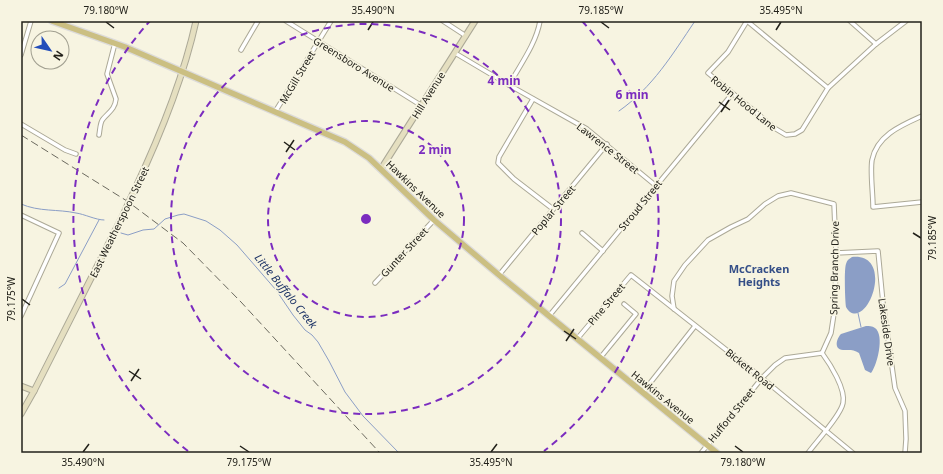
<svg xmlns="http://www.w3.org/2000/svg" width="943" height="474" font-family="'Noto Sans',sans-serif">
<rect width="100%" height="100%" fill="#f7f4e1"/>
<!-- water -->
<g fill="#8b9ec6">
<path d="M852,257c42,-4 18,68 -2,55 -2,-2 -3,-3 -4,-5 -1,-6 -2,-38 0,-43 1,-4 3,-5 6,-7z"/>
<path d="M866,326c3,0 6,0 9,2 10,7 2,38 -4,45l-6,-3 -6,-17c-6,-4 -10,-3 -16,-3 -10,-1 -6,-12 -2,-16z"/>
</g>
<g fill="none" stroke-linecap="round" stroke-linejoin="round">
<!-- stream -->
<g stroke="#8b9ec6" stroke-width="1">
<path d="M619,111c34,-24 53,-56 76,-90"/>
<path d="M21,204c18,8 37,5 55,9 8,1 20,7 28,7"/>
<polyline points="121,233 128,235 143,230 154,229 165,219 178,215 184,214 206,221 220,230 237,245 276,290 293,315 305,330 312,335 318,342 329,361 345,392 363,416 399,453"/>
<polyline points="59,288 65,284 99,220"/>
<polyline points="858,313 861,327"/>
</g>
<!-- street casing -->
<g stroke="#aca997" stroke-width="5.5">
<g id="street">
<polyline points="286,21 422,106"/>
<polyline points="443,21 466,36"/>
<polyline points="747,21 728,52 708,73 776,129 786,135 795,134 802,130 828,88 876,44 906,21"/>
<polyline points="747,21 828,88"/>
<polyline points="850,21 876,44"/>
<polyline points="241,50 258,21"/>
<polyline points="455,53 509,85 587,129 655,185"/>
<polyline points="21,55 31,21"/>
<path d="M509,85c11,-20 27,-41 31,-64"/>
<polyline points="533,99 499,157 498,163 514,179 553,209"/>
<polyline points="275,112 331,21"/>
<path d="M922,116c-20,9 -45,19 -50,44 -2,12 1,33 1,47l49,-5"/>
<polyline points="21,124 65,150 76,154"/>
<path d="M99,135c1,-5 1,-13 4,-16 6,-7 12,-10 13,-20l-9,-25 8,-31"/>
<polyline points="21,215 59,233 21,316"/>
<polyline points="582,233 603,251"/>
<polyline points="836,253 878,251 883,303 895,388 905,411 906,439 905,453"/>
<polyline points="499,275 607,144"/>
<polyline points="375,283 434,220"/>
<polyline points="674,309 672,296 674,281 685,265 708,240 731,227 748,219 765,204 778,196 791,193 834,204 836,253 835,307 831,333 822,353"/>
<polyline points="549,316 732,94"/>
<polyline points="577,339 631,275 762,378 853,453"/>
<polyline points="600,358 636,314 624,304"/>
<polyline points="643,392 695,326"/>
<polyline points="701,453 762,378 775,365 785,358 822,353"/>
<path d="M808,453c8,-11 33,-38 35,-50 3,-14 -13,-39 -21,-50"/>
</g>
</g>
<!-- secondary casing -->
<g stroke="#aca997" stroke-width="7">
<g id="secondary">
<polyline points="381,169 475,21"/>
<path d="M134,191c26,-55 49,-111 62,-170"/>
<polyline points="21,386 34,391"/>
<polyline points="21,414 34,391 123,215"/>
</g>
</g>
<!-- primary casing -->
<g stroke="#dcdbda" stroke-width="8">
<polyline id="primary" points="52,21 125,47 345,142 369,158 434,220 499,275 717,453"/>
</g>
<!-- street -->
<use href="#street" stroke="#fff" stroke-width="3.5"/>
<!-- secondary -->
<use href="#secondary" stroke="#e5dfc0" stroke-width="5"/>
<!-- primary -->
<use href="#primary" stroke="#cbbf82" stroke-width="5.5"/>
<!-- rail -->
<polyline stroke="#6c6a5f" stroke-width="1" stroke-dasharray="8 4" stroke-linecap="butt" points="21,135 127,201 183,243 241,302 380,453"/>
<!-- secondary-bridge casing -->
<g stroke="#aca997" stroke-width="7" stroke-linecap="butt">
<polyline id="secondary-bridge" points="123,215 134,191"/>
</g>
<!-- secondary-bridge -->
<use href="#secondary-bridge" stroke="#e5dfc0" stroke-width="5"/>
</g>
<!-- ticks -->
<path fill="none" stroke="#22211a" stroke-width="1.5" d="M106,22l8,6M601,22l8,6M368,30l5,-8M776,30l5,-8M719,102l11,8M721,112l8,-12M284,142l11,8M286,152l8,-12M913,233l8,5M22,299l8,6M564,331l12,8M566,341l8,-12M129,371l12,8M131,381l8,-12M240,446l9,6M735,446l8,6M83,452l6,-8M491,452l6,-8"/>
<!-- distance rings -->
<g fill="none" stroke="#7b2cbf" stroke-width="2" stroke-dasharray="7 5">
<circle cx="366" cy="219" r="98"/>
<circle cx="366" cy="219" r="195"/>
<path d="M188 451A293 293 0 0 1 150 21M582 21A293 293 0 0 1 544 451"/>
</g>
<g text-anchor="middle" stroke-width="3.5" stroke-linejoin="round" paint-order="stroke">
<!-- street labels -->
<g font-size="10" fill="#22211a" stroke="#f7f4e1">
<text transform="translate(354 64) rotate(32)" y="4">Greensboro Avenue</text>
<text transform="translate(297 77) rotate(-59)" y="4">McGill Street</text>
<text transform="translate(428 95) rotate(-58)" y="4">Hill Avenue</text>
<text transform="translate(744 103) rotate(39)" y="4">Robin Hood Lane</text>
<text transform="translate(608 148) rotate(38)" y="4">Lawrence Street</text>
<text transform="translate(416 189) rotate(44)" y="4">Hawkins Avenue</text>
<text transform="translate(640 205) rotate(-51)" y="4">Stroud Street</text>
<text transform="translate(553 210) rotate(-50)" y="4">Poplar Street</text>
<text transform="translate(119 222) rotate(-64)" y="4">East Weatherspoon Street</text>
<text transform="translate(404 252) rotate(-47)" y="4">Gunter Street</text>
<text transform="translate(834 268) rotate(-89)" y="4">Spring Branch Drive</text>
<text transform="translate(606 304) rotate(-50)" y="4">Pine Street</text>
<text transform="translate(887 332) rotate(82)" y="4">Lakeside Drive</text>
<text transform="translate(750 369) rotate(39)" y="4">Bickett Road</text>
<text transform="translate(663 397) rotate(39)" y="4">Hawkins Avenue</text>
<text transform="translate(731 415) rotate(-51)" y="4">Hufford Street</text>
</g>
<!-- neighbourhood labels -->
<g font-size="11" font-weight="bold" fill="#344e87" stroke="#f7f4e1">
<text x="759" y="273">McCracken<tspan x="759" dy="13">Heights</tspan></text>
</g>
<!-- water labels -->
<g font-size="11" font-style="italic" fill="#1f3567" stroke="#f7f4e1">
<text transform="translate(286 291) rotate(51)" y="4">Little Buffalo Creek</text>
</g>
</g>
<circle cx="366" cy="219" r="6" fill="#7b2cbf" stroke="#f7f4e1" stroke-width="2"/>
<g font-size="12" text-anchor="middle" font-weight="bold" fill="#7b2cbf" stroke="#f7f4e1" stroke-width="3.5" stroke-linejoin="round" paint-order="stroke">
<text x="504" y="85">4 min</text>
<text x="632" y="99">6 min</text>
<text x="435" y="154">2 min</text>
</g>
<!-- border -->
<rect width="943" height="474" fill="none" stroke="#f7f4e1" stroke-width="44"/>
<!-- north arrow -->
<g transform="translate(50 50) rotate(124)"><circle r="19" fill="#f7f4e1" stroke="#a2a091"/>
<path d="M0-3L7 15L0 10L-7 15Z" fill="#224dba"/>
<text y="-6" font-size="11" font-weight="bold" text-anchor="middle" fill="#22211a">N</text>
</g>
<rect x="22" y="22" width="899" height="430" fill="none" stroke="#22211a" stroke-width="1.5"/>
<g font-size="10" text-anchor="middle" fill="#22211a">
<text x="106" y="14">79.180°W</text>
<text x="373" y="14">35.490°N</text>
<text x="601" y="14">79.185°W</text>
<text x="781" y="14">35.495°N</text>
<text transform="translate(932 238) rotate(-90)" y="4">79.185°W</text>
<text transform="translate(11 299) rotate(-90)" y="4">79.175°W</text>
<text x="83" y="466">35.490°N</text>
<text x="249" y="466">79.175°W</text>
<text x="491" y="466">35.495°N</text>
<text x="743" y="466">79.180°W</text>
</g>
</svg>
